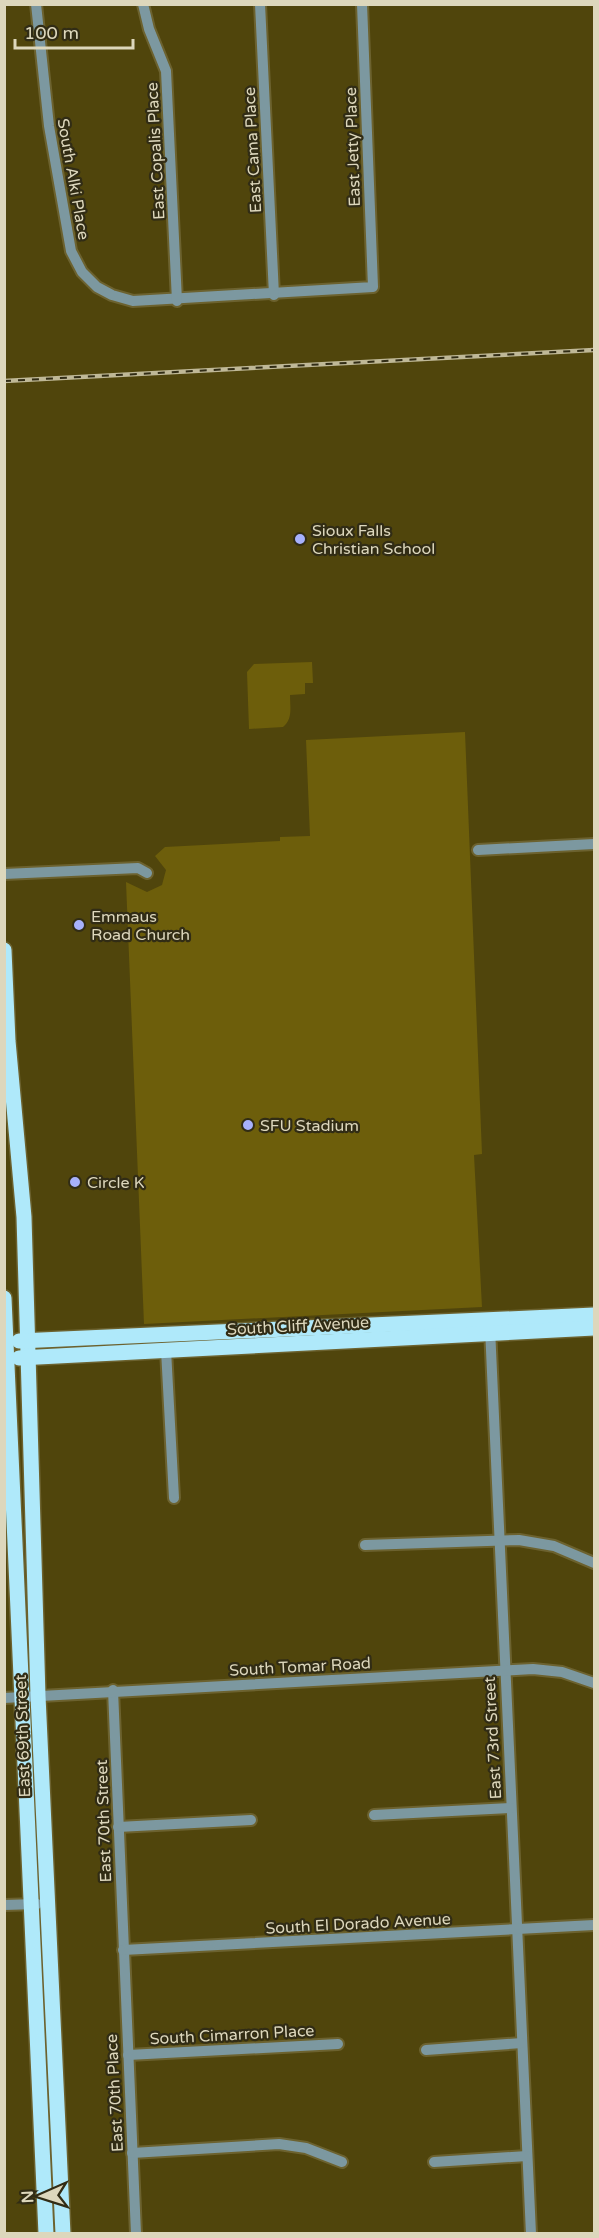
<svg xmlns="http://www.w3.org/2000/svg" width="599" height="2238" font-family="'Varela Round',sans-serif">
<rect width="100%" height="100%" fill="#50450c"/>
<!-- green -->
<g fill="#6d5e0b">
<path d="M312,662l1,21h-8v11l-15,1c0,12 3,24 -7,32l-34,2 -2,-57 7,-8z"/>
<polygon points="465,732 482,1154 474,1155 482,1307 144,1324 126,882 147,892 162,885 166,870 155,856 165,847 280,841 280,837 310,836 306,740"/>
</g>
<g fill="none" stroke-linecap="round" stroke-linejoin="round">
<!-- minor casing -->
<g stroke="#6c622f" stroke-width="14">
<g id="minor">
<polyline points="36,4 49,126 71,251 82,272 97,287 112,295 133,301 373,287 362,4"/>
<polyline points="143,4 149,29 166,71 177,301"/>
<polyline points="260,4 274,295"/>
<polyline points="478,850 594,844"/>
<polyline points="4,874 138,868 147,873"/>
<polyline points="490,1328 531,2234"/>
<polyline points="166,1350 174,1498"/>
<polyline points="365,1545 519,1540 554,1546 594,1563"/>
<polyline points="113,1690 136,2234"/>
<polyline points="4,1698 533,1669 562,1672 594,1683"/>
<polyline points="374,1815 511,1808"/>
<polyline points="118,1827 251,1820"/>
<polyline points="4,1905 37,1904"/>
<polyline points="123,1950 594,1925"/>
<polyline points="426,2050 522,2043"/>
<polyline points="128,2055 338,2044"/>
<polyline points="132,2153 279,2144 306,2148 342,2162"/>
<polyline points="434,2162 527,2156"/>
</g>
</g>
<!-- major casing -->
<g stroke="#6c622f" stroke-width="18">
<g id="major">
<polyline points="4,950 8,1041 24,1217 38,1696 63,2234"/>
<polyline points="4,1298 46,2234"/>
<polyline points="19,1341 594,1315"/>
<polyline points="19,1358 594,1328"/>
</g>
</g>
<!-- minor -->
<use href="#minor" stroke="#7c98a0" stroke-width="10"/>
<!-- major -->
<use href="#major" stroke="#afe9fa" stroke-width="15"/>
<!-- rail casing -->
<g stroke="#bfb897" stroke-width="4.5">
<polyline id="rail" points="4,381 594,350"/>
</g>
<!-- rail -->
<use href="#rail" stroke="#312c15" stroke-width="2" stroke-dasharray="7" stroke-linecap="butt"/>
</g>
<!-- markers -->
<g fill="#a7b1fc" stroke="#312c15" stroke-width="2">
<circle cx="300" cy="539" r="6"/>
<circle cx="79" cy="925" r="6"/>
<circle cx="248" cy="1125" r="6"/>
<circle cx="75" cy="1182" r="6"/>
</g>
<g text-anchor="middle" stroke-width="4.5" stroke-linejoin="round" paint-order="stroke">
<!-- street labels -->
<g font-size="16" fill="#ddd7bc" stroke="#312c15">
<text transform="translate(352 147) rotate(-92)" y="6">East Jetty Place</text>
<text transform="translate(252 150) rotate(-93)" y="6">East Cama Place</text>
<text transform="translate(155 151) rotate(-93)" y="6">East Copalis Place</text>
<text transform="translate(74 179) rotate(80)" y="6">South Alki Place</text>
<text transform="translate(298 1325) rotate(-3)" y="6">South Cliff Avenue</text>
<text transform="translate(300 1666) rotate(-3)" y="6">South Tomar Road</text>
<text transform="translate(22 1736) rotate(-92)" y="6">East 69th Street</text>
<text transform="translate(492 1738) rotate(-93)" y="6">East 73rd Street</text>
<text transform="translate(103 1821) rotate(-92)" y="6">East 70th Street</text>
<text transform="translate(358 1923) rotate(-3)" y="6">South El Dorado Avenue</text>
<text transform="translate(232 2034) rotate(-3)" y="6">South Cimarron Place</text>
<text transform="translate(114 2093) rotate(-93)" y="6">East 70th Place</text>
</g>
<!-- poi labels -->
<g font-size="16" fill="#ddd7bc" stroke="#312c15" text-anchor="start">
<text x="312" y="536">Sioux Falls<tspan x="312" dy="18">Christian School</tspan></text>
<text x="91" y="922">Emmaus<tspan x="91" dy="18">Road Church</tspan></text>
<text x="260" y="1131">SFU Stadium</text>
<text x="87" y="1188">Circle K</text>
</g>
</g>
<!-- border -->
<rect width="599" height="2238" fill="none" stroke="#ddd7bc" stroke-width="12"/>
<!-- north arrow -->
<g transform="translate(42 2196) rotate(267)" stroke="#312c15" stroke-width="4.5" paint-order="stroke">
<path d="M0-4.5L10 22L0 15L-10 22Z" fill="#ddd7bc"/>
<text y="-9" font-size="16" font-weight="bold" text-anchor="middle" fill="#ddd7bc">N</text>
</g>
<!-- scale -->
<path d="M15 39v9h118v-9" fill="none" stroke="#ddd7bc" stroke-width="3"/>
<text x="24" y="39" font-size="18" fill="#ddd7bc" stroke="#312c15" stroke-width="4.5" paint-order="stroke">100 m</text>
</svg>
